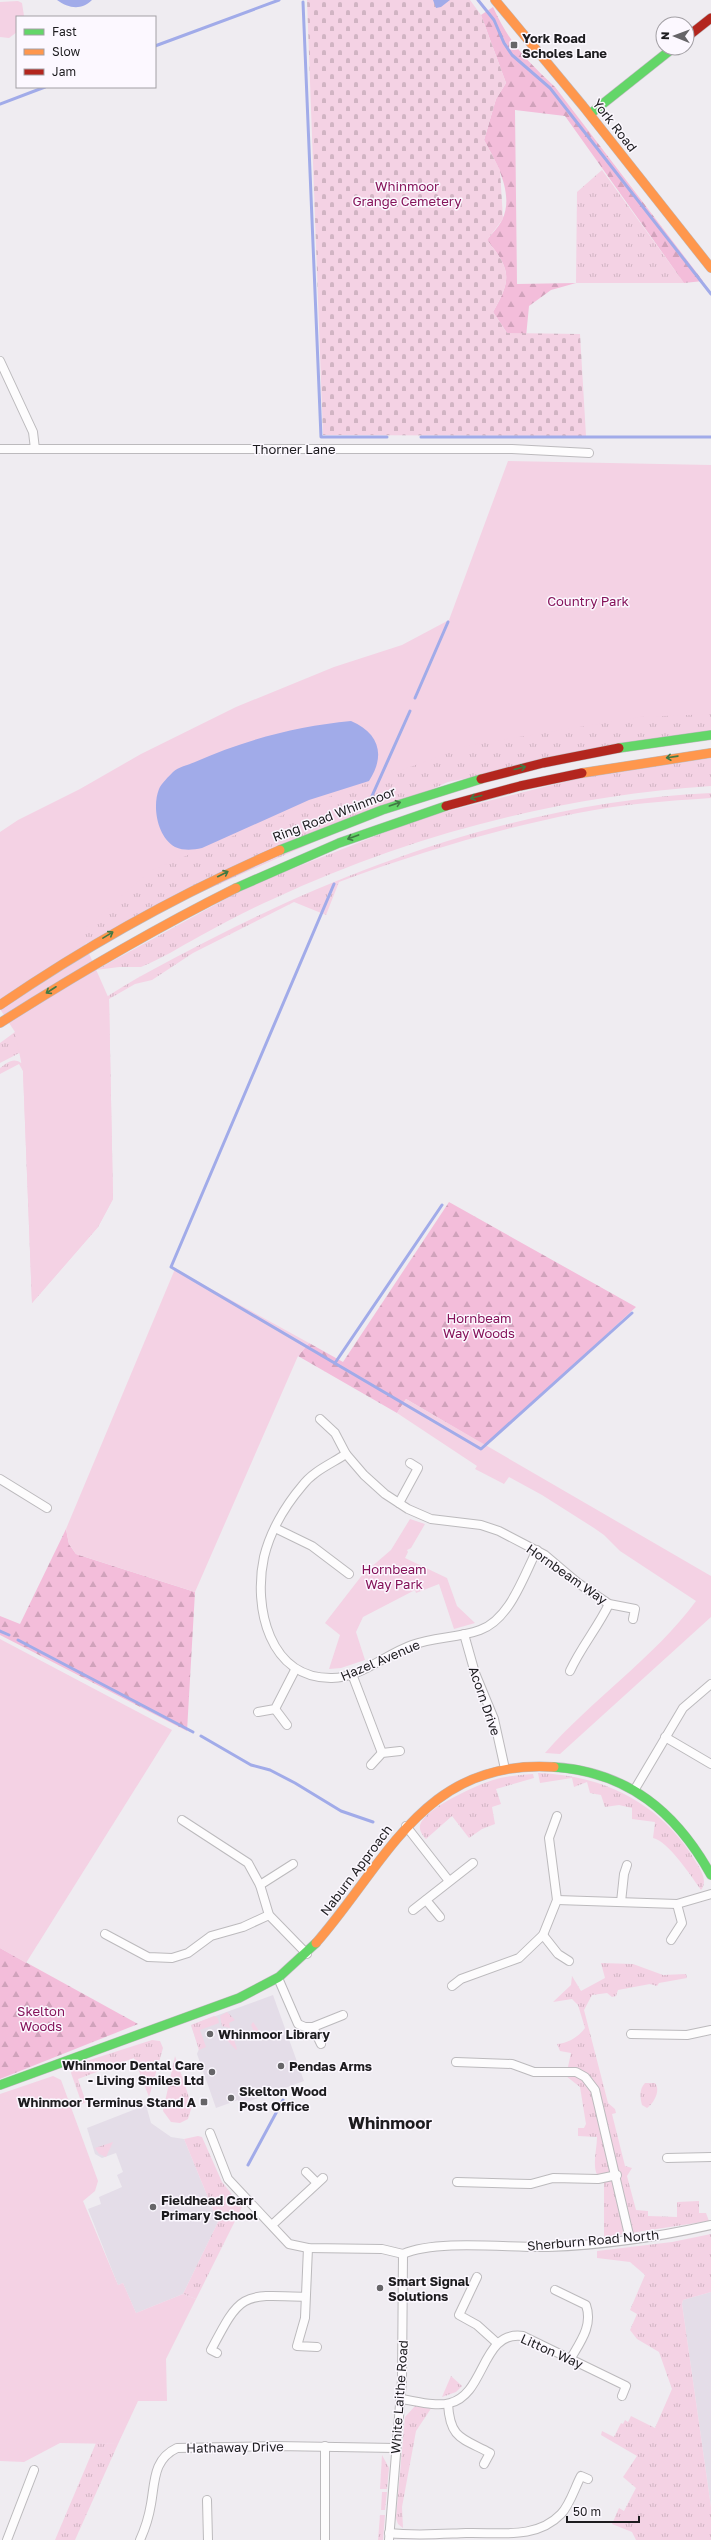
<svg xmlns="http://www.w3.org/2000/svg" width="711" height="2540" font-family="'Golos Text',sans-serif">
<defs>
<pattern id="grass-tufts" width="24" height="20" patternUnits="userSpaceOnUse"><rect width="24" height="20" fill="#f4d2e4"/><path d="M3 7l-1-3M5 7V3M7 7l1-3M15 17l-1-3M17 17v-4M19 17l1-3" fill="none" stroke="#d1b4c3"/></pattern>
<pattern id="forest-firs" width="22" height="20" patternUnits="userSpaceOnUse"><rect width="22" height="20" fill="#f3bdda"/><path d="M5 1l3.5 6h-7zM16 11l3.5 6h-7z" fill="#d0a2bb"/></pattern>
<pattern id="cemetery-stones" width="16" height="16" patternUnits="userSpaceOnUse"><rect width="16" height="16" fill="#f4d2e4"/><path d="M2 7V4a2 2 0 0 1 4 0v3zM10 15v-3a2 2 0 0 1 4 0v3z" fill="#d1b4c3"/></pattern>
</defs>
<rect width="100%" height="100%" fill="#efecf1"/>
<!-- built -->
<g fill="#e4dde8">
<polygon points="273,1995 304,2081 242,2104 240,2104 238,2100 216,2108 197,2054 199,2049 191,2025"/>
<polygon points="146,2105 151,2123 171,2137 184,2139 218,2222 183,2294 136,2313 123,2283 118,2285 88,2209 101,2204 99,2197 122,2187 117,2175 123,2172 116,2153 102,2158 95,2154 87,2128"/>
<polygon points="711,2292 711,2507 682,2304 683,2300"/>
</g>
<!-- grass -->
<g fill="url(#grass-tufts)">
<polygon points="602,170 684,283 576,283 577,192"/>
<polygon points="711,689 711,730 448,782 72,950 18,933 151,812"/>
<path d="M711,758v28c-151,10 -301,49 -438,113 -25,11 -49,24 -73,37 -20,11 -39,23 -59,31h-22l-23,3 155,-85 173,-68 164,-41z"/>
<path d="M711,793v5c-44,3 -89,6 -133,15 -81,16 -161,40 -239,69l-13,33 -32,-13 -101,51 -41,27 -17,4 -26,15 4,200 -15,28 -66,76 -9,-232 -4,-7 -19,10v-6c7,-5 13,-11 21,-5 30,-22 60,-49 90,-69 33,-21 71,-40 106,-58 153,-78 322,-135 494,-143z"/>
<polygon points="15,1032 58,1033 0,1063 0,1043"/>
<path d="M538,1773c66,2 124,31 158,89 5,8 12,19 5,28 -9,-13 -33,-49 -48,-52l2,-16 -23,-3v-11l-13,-3 -14,2 -4,-12 -11,-2 -3,-11 -13,5 -2,-9 -32,5z"/>
<path d="M533,1774l1,4 -38,11 5,15 -9,3 3,17 -13,5 -13,9 -17,-22 -26,23c-4,-4 -7,-9 -6,-14 5,-17 57,-40 73,-45 13,-4 26,-5 40,-6z"/>
<path d="M601,1963l32,1 30,11 23,-1 1,4 -28,5 -2,3 -7,-2 -32,6 -2,6 -4,1 -5,-4 -15,2 -8,15 24,93 7,6 1,4 -4,1 13,52 7,2 -5,8 9,34 12,1v5l29,1v-15l22,-1v12h7l3,8 -105,16v-54c-15,-10 -7,-31 -7,-46l-19,-1v-8h6l2,-4 -6,-37 -14,-11 5,-23 -11,-2 -3,-7c12,-1 21,-7 28,-16l-7,-23 -6,-6 -19,3 18,-17 1,-9 9,15 24,-13z"/>
<polygon points="227,2012 235,2020 229,2023 230,2028 222,2026 220,2016"/>
<polygon points="214,2016 218,2018 219,2023 200,2030 206,2047 199,2050 191,2025"/>
<polygon points="253,2022 261,2034 259,2038 256,2037 251,2025"/>
<polygon points="229,2032 231,2038 233,2037 237,2049 236,2050 227,2040"/>
<polygon points="152,2040 160,2041 163,2048 149,2097 134,2058 78,2079 86,2102 82,2104 71,2073 74,2065"/>
<polygon points="175,2056 192,2106 188,2119 180,2123 171,2122 163,2111"/>
<path d="M645,2083h10c6,7 -1,20 -8,25l-5,-3c-2,-7 -3,-16 3,-22z"/>
<polygon points="198,2136 202,2137 222,2182 242,2207 196,2299 183,2294 218,2222 184,2139"/>
<polygon points="113,2142 106,2157 99,2154 95,2148"/>
<polygon points="711,2234 711,2292 683,2300 682,2304 711,2507 711,2540 636,2540 632,2532 612,2524 619,2508 624,2511 636,2488 623,2477 637,2456 601,2435 602,2431 614,2437 621,2423 623,2424 625,2420 628,2422 631,2416 655,2428 672,2389 659,2352 637,2339 630,2330 637,2314 630,2310 645,2275 630,2262 597,2258 597,2251 672,2242"/>
<polygon points="451,2376 462,2386 456,2392 442,2397"/>
<polygon points="415,2406 432,2407 416,2431 402,2507 403,2528 398,2524 396,2518 405,2417"/>
<polygon points="96,2443 118,2444 75,2540 55,2540"/>
<polygon points="382,2455 389,2468 387,2489 380,2489"/>
<polygon points="382,2492 387,2492 385,2510 381,2510"/>
<polygon points="380,2515 385,2515 383,2540 378,2540"/>
</g>
<!-- forest -->
<g fill="url(#forest-firs)">
<path d="M493,7c17,37 33,53 62,80l148,194 -19,2 -119,-167 -50,-6 2,174 59,-1 -25,7 -22,16 -3,31 -19,-4 -14,-21c19,-33 18,-42 -6,-72 5,-7 12,-13 15,-20 13,-26 -6,-58 -18,-80l12,-41 10,-16 -25,-68z"/>
<polygon points="449,1202 636,1307 486,1446 406,1399 397,1413 298,1356 309,1343 343,1362"/>
<polygon points="66,1529 69,1544 76,1554 195,1592 187,1731 0,1635 0,1616 20,1624"/>
<polygon points="0,1948 138,2024 0,2079"/>
</g>
<!-- cemetery -->
<path fill="url(#cemetery-stones)" d="M307,0h163l11,15 25,68 -10,16 -12,41 16,30 3,49 -16,21c24,30 25,39 6,72l14,21 73,1 6,102 -263,-1z"/>
<!-- green -->
<g fill="#f4d2e4">
<polygon points="18,1 22,3 24,16 17,17 17,32 9,38 0,37 0,2"/>
<polygon points="508,461 711,465 711,714 640,717 470,745 304,806 150,871 80,933 109,999 113,1199 98,1227 32,1303 23,1071 15,1032 0,1009 0,832 18,820 80,789 141,754 236,707 334,667 402,645 449,620"/>
<polygon points="175,1269 309,1343 298,1356 195,1592 76,1554 69,1544 66,1529"/>
<path d="M406,1399l305,177v41l-151,137 -15,-1c47,-54 108,-94 151,-152l-76,-50 -16,-16 -10,-7 -52,-33 -33,-18 -5,7 -29,-15 2,-3 -80,-53z"/>
<polygon points="410,1519 425,1524 411,1548 407,1550 408,1552 405,1558 447,1578 457,1606 475,1623 454,1629 439,1584 416,1593 415,1590 363,1617 356,1632 365,1660 341,1668 329,1669 340,1635 325,1623 363,1574 391,1550"/>
<polygon points="0,1639 172,1730 26,1963 0,1948"/>
<polygon points="53,2076 61,2080 98,2181 95,2191 83,2201 118,2285 123,2283 136,2313 183,2294 196,2299 166,2359 167,2401 138,2401 118,2444 60,2443 24,2462 0,2461 0,2094"/>
</g>
<!-- water -->
<g fill="#a1abe9">
<path d="M57,0h35c-11,11 -24,8 -35,0z"/>
<polygon points="433,0 450,0 441,7 436,8"/>
<path d="M351,721c28,12 35,34 18,60l-60,19 -107,48c-9,2 -18,3 -27,-1 -18,-10 -23,-41 -16,-58 2,-5 10,-13 14,-17 5,-5 15,-7 22,-10 49,-22 103,-36 156,-41z"/>
</g>
<g fill="none" stroke-linecap="round" stroke-linejoin="round">
<!-- stream -->
<g stroke="#a1abe9" stroke-width="3">
<polyline points="478,0 494,20 504,43 512,55 550,88 711,294"/>
<polyline points="303,2 321,437 387,437"/>
<polyline points="155,46 279,0"/>
<polyline points="0,104 45,87"/>
<polyline points="421,437 711,437"/>
<polyline points="415,698 448,622"/>
<polyline points="372,796 410,711"/>
<polyline points="334,884 171,1267 481,1449 632,1313"/>
<polyline points="335,1363 442,1205"/>
<polyline points="0,1631 9,1635"/>
<polyline points="18,1640 193,1732"/>
<polyline points="201,1736 251,1765 270,1770 295,1783 341,1811 373,1822"/>
<polyline points="248,2165 283,2100"/>
</g>
<!-- street casing -->
<g stroke="#bcbabd" stroke-width="10">
<g id="street">
<polyline points="0,361 33,432 35,449"/>
<polyline points="0,449 512,449 589,453"/>
<polyline points="320,1419 335,1433 346,1454 364,1475 385,1494 408,1509 431,1519 481,1525 499,1531 545,1555 578,1583 609,1604 635,1609 633,1619"/>
<path d="M346,1454c-15,10 -33,17 -44,32 -17,20 -32,46 -38,71 -11,50 5,122 68,121 28,0 54,-24 80,-33 22,-8 46,-7 68,-15 30,-11 43,-53 57,-80"/>
<polyline points="0,1479 47,1508"/>
<polyline points="399,1503 418,1468 410,1463"/>
<polyline points="275,1528 312,1546 349,1574"/>
<polyline points="464,1634 475,1673 494,1719 505,1769"/>
<path d="M570,1671c11,-24 28,-44 39,-67"/>
<polyline points="352,1674 382,1753"/>
<polyline points="275,1709 287,1725"/>
<polyline points="258,1712 275,1709 295,1670"/>
<polyline points="665,1737 711,1764"/>
<polyline points="371,1765 382,1753 400,1751"/>
<polyline points="635,1789 683,1708 711,1684"/>
<polyline points="182,1820 248,1863 260,1885 269,1915 307,1954"/>
<polyline points="406,1826 449,1881"/>
<polyline points="260,1885 293,1864"/>
<polyline points="426,1900 440,1917"/>
<polyline points="557,1900 677,1904 711,1894"/>
<polyline points="621,1902 624,1874 627,1865"/>
<polyline points="413,1910 473,1863"/>
<polyline points="105,1934 148,1957 172,1958 188,1953 211,1936 243,1927 269,1915"/>
<polyline points="543,1935 558,1954 569,1961"/>
<polyline points="671,1940 682,1923 677,1904"/>
<polyline points="278,1978 298,2024 305,2027 313,2027"/>
<polyline points="452,1986 461,1979 519,1958 543,1935 557,1900 549,1838 557,1816"/>
<polyline points="631,2034 687,2035 711,2030"/>
<polyline points="321,2044 313,2027 343,2015"/>
<polyline points="456,2062 512,2064 534,2072 576,2072 585,2077 595,2090 630,2239"/>
<polyline points="210,2133 228,2179 289,2244 308,2248 382,2249 403,2254"/>
<polyline points="667,2158 711,2157"/>
<polyline points="306,2172 317,2183"/>
<polyline points="457,2182 531,2184 553,2178 598,2179 617,2175"/>
<polyline points="272,2225 323,2178"/>
<polyline points="308,2248 305,2318 297,2346 317,2347"/>
<path d="M403,2254c35,-15 105,-6 145,-7 55,-2 110,-10 163,-22"/>
<polyline points="477,2277 459,2315 477,2325 497,2343"/>
<path d="M555,2290l31,15c7,20 -5,36 -15,53"/>
<path d="M217,2353l-6,-3c30,-57 30,-56 94,-53"/>
<path d="M401,2399c15,2 34,8 49,4 36,-9 31,-73 73,-67l103,50 -4,10"/>
<path d="M448,2404c2,35 14,34 42,49l-6,11"/>
<polyline points="207,2500 208,2540"/>
<path d="M389,2533c26,3 51,1 77,0 33,-1 70,7 95,-19 9,-9 14,-27 20,-38l7,3"/>
<polyline points="7,2540 34,2470"/>
<path d="M140,2540c5,-11 9,-24 11,-36 4,-22 2,-45 26,-56l99,-2 120,2"/>
<polyline points="325,2540 325,2446"/>
<polyline points="389,2540 402,2380 403,2254"/>
</g>
</g>
<!-- fast casing -->
<g stroke="#bcbabd" stroke-width="10">
<g id="fast">
<polyline points="590,114 673,48"/>
<polyline points="619,748 711,735"/>
<polyline points="280,850 382,810 481,779"/>
<polyline points="236,888 339,843 446,806"/>
<path d="M554,1767c74,5 122,45 157,108"/>
<polyline points="0,2085 239,1998 279,1977 316,1943"/>
</g>
</g>
<!-- slow casing -->
<g stroke="#bcbabd" stroke-width="10">
<g id="slow">
<polyline points="495,0 583,106 711,268"/>
<polyline points="582,773 711,753"/>
<path d="M0,1005c89,-61 181,-112 280,-155"/>
<path d="M0,1023c77,-49 154,-94 236,-135"/>
<path d="M316,1943c71,-81 108,-185 238,-176"/>
</g>
</g>
<!-- jam casing -->
<g stroke="#bcbabd" stroke-width="10">
<g id="jam">
<polyline points="687,37 711,18"/>
<polyline points="481,779 543,763 619,748"/>
<polyline points="446,806 520,786 582,773"/>
</g>
</g>
<!-- street -->
<use href="#street" stroke="#fdfcfd" stroke-width="8"/>
<!-- fast -->
<use href="#fast" stroke="#63d668" stroke-width="9"/>
<!-- slow -->
<use href="#slow" stroke="#ff974d" stroke-width="9"/>
<!-- jam -->
<use href="#jam" stroke="#b3261e" stroke-width="9"/>
</g>
<!-- one-way arrows -->
<defs><path id="oneway-shaft" d="M-6 0H5M1.5-3L5.5 0L1.5 3" fill="none" stroke-width="1.6" stroke-linecap="round" stroke-linejoin="round"/></defs>
<g stroke="#407944">
<use href="#oneway-shaft" transform="translate(672 757) rotate(172)"/>
<use href="#oneway-shaft" transform="translate(520 768) rotate(-14)"/>
<use href="#oneway-shaft" transform="translate(476 797) rotate(165)"/>
<use href="#oneway-shaft" transform="translate(395 804) rotate(-19)"/>
<use href="#oneway-shaft" transform="translate(353 837) rotate(160)"/>
<use href="#oneway-shaft" transform="translate(223 874) rotate(-27)"/>
<use href="#oneway-shaft" transform="translate(108 935) rotate(-31)"/>
<use href="#oneway-shaft" transform="translate(51 990) rotate(147)"/>
</g>
<!-- markers -->
<g fill="#666568" stroke="#fcf8ff" stroke-width="1.5">
<rect x="510" y="41" width="8" height="8" rx="2"/>
<circle cx="210" cy="2034" r="4"/>
<circle cx="281" cy="2066" r="4"/>
<circle cx="212" cy="2072" r="4"/>
<circle cx="231" cy="2098" r="4"/>
<rect x="200" y="2098" width="8" height="8" rx="2"/>
<circle cx="153" cy="2207" r="4"/>
<circle cx="380" cy="2288" r="4"/>
</g>
<g text-anchor="middle" stroke-width="3" stroke-linejoin="round" paint-order="stroke">
<!-- poi labels -->
<g font-size="13" font-weight="bold" fill="#1d1c1f" stroke="#fcf8ff" text-anchor="start">
<text x="522" y="43">York Road<tspan x="522" dy="15">Scholes Lane</tspan></text>
<text x="218" y="2039">Whinmoor Library</text>
<text x="204" y="2070" text-anchor="end">Whinmoor Dental Care<tspan x="204" dy="15">- Living Smiles Ltd</tspan></text>
<text x="289" y="2071">Pendas Arms</text>
<text x="239" y="2096">Skelton Wood<tspan x="239" dy="15">Post Office</tspan></text>
<text x="196" y="2107" text-anchor="end">Whinmoor Terminus Stand A</text>
<text x="161" y="2205">Fieldhead Carr<tspan x="161" dy="15">Primary School</tspan></text>
<text x="388" y="2286">Smart Signal<tspan x="388" dy="15">Solutions</tspan></text>
</g>
<!-- street labels -->
<g font-size="13" fill="#1d1c1f" stroke="#fcf8ff">
<text transform="translate(615 125) rotate(52)" y="5">York Road</text>
<text x="294" y="454">Thorner Lane</text>
<text transform="translate(334 814) rotate(-21)" y="5">Ring Road Whinmoor</text>
<text transform="translate(567 1574) rotate(35)" y="5">Hornbeam Way</text>
<text transform="translate(380 1660) rotate(-23)" y="5">Hazel Avenue</text>
<text transform="translate(485 1701) rotate(71)" y="5">Acorn Drive</text>
<text transform="translate(356 1870) rotate(-53)" y="5">Naburn Approach</text>
<text transform="translate(593 2240) rotate(-5)" y="5">Sherburn Road North</text>
<text transform="translate(552 2351) rotate(24)" y="5">Litton Way</text>
<text transform="translate(399 2397) rotate(-86)" y="5">White Laithe Road</text>
<text transform="translate(235 2447) rotate(-1)" y="5">Hathaway Drive</text>
</g>
<!-- park labels -->
<g font-size="13" fill="#85135a" stroke="#fcf8ff">
<text x="407" y="191">Whinmoor<tspan x="407" dy="15">Grange Cemetery</tspan></text>
<text x="588" y="606">Country Park</text>
<text x="479" y="1323">Hornbeam<tspan x="479" dy="15">Way Woods</tspan></text>
<text x="394" y="1574">Hornbeam<tspan x="394" dy="15">Way Park</tspan></text>
<text x="41" y="2016">Skelton<tspan x="41" dy="15">Woods</tspan></text>
</g>
<!-- district labels -->
<g font-size="17" font-weight="bold" fill="#1d1c1f" stroke="#fcf8ff">
<text x="390" y="2129">Whinmoor</text>
</g>
</g>
<!-- legend -->
<rect x="16" y="16" width="140" height="72" fill="#fcf8ff" stroke="#a3a0a5"/>
<rect x="24" y="29" width="20" height="6" fill="#63d668" stroke="#a3a0a5"/>
<text x="52" y="36" font-size="12" fill="#1d1c1f">Fast</text>
<rect x="24" y="49" width="20" height="6" fill="#ff974d" stroke="#a3a0a5"/>
<text x="52" y="56" font-size="12" fill="#1d1c1f">Slow</text>
<rect x="24" y="69" width="20" height="6" fill="#b3261e" stroke="#a3a0a5"/>
<text x="52" y="76" font-size="12" fill="#1d1c1f">Jam</text>
<!-- north arrow -->
<g transform="translate(675 36) rotate(271)"><circle r="19" fill="#fcf8ff" stroke="#a3a0a5"/>
<path d="M0-3L7 15L0 10L-7 15Z" fill="#666568"/>
<text y="-6" font-size="11" font-weight="bold" text-anchor="middle" fill="#1d1c1f">N</text>
</g>
<!-- scale -->
<path d="M567 2516v6h72v-6" fill="none" stroke="#1d1c1f" stroke-width="2"/>
<text x="573" y="2516" font-size="12" fill="#1d1c1f" stroke="#fcf8ff" stroke-width="3" paint-order="stroke">50 m</text>
</svg>
